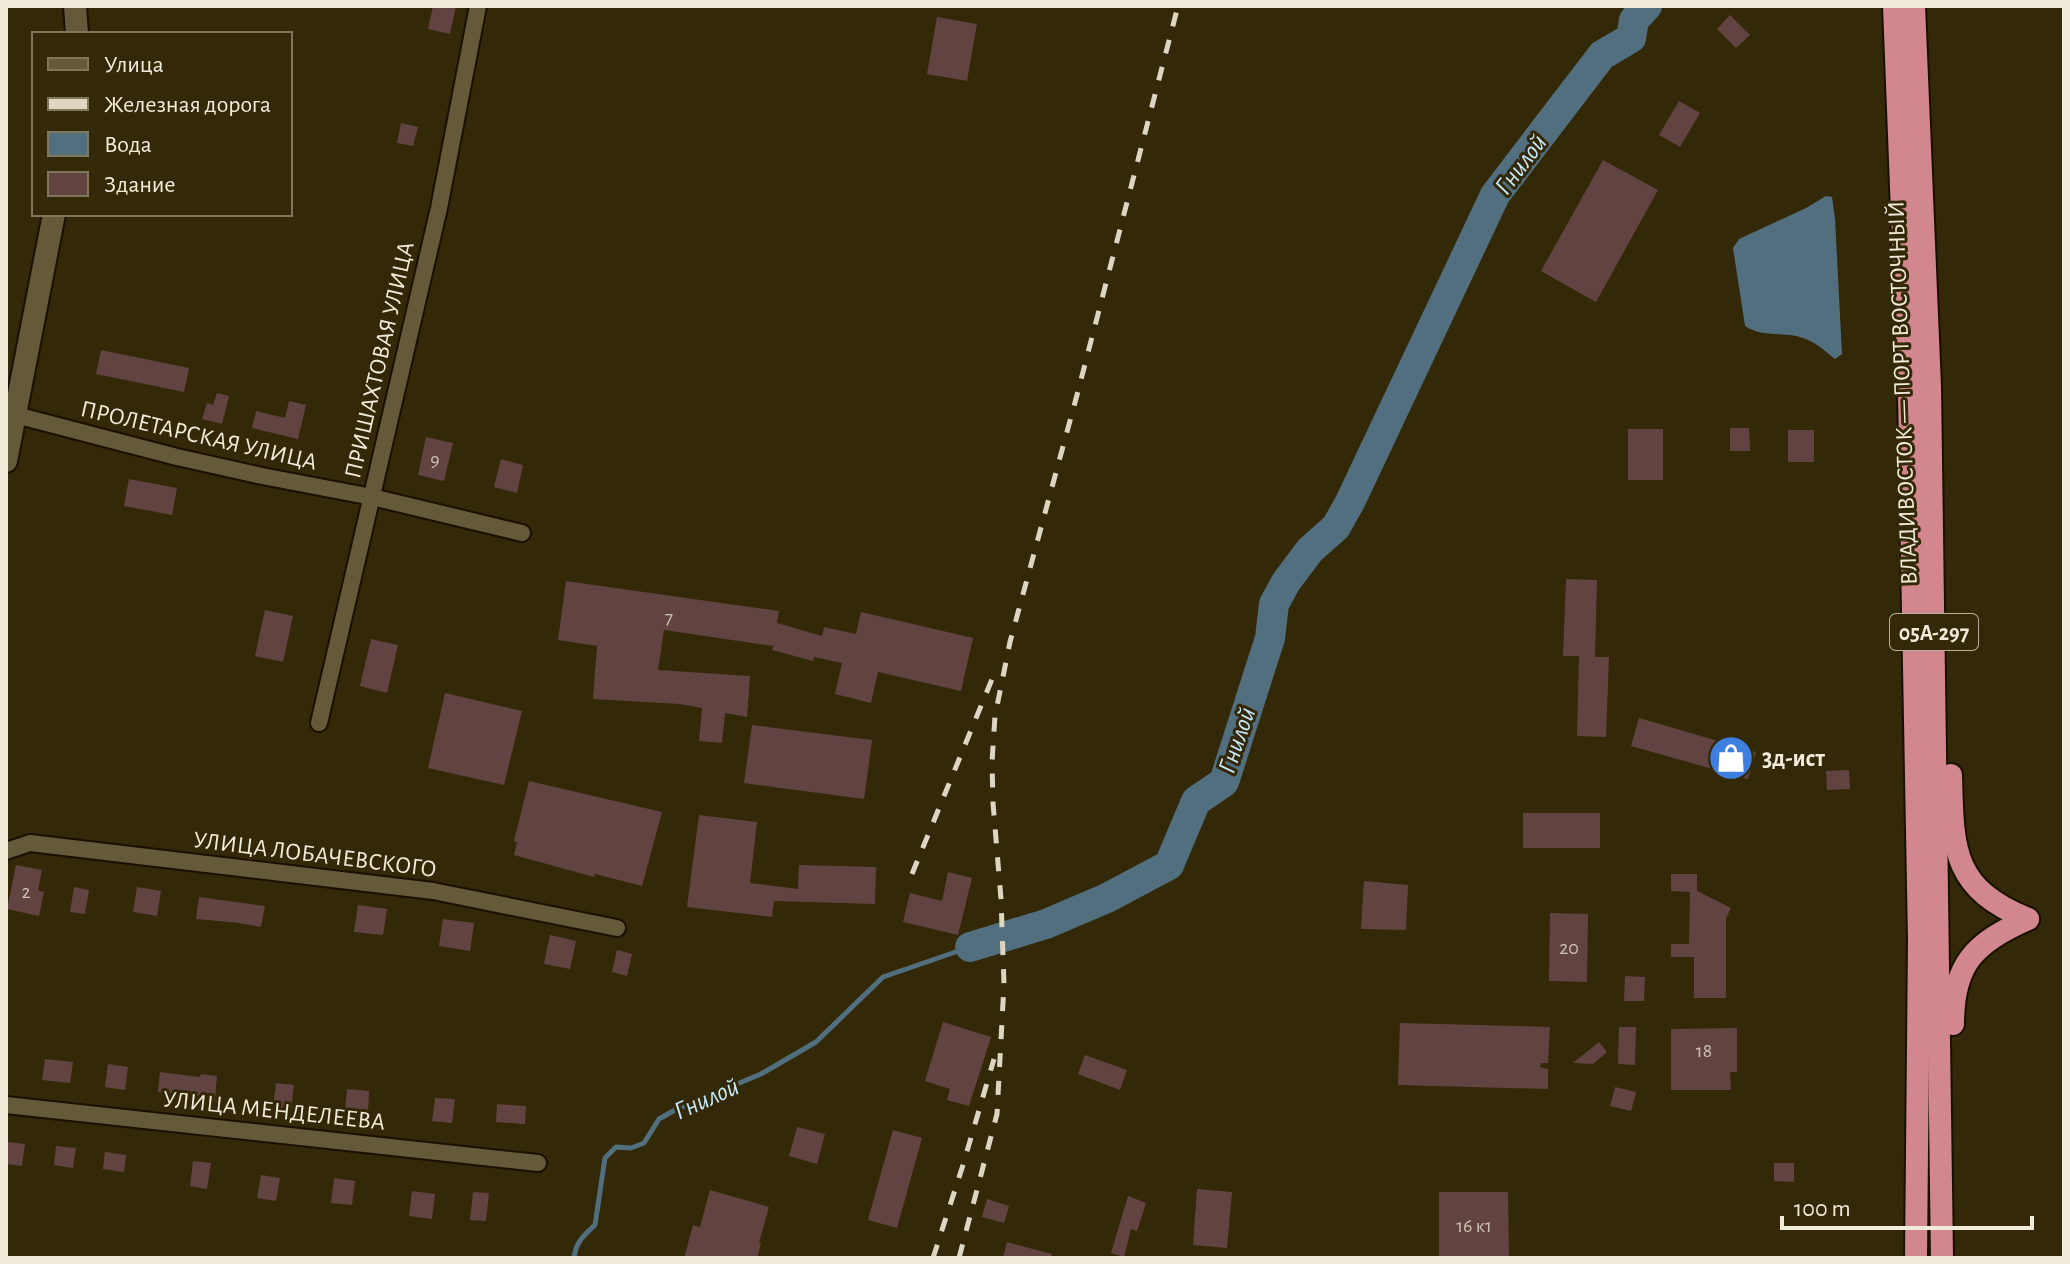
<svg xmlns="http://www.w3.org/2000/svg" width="2070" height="1264" font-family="'Alegreya Sans',sans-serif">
<rect width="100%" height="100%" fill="#332808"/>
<!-- water -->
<path fill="#516f7e" d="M1826,196l6,1 3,22 7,135 -7,5c-8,-6 -17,-15 -27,-19 -20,-10 -44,-1 -63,-14l-12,-78 6,-9 67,-31z"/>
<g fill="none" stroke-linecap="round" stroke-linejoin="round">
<!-- stream -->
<path stroke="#516f7e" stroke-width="5" d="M574,1258c2,-16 9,-22 21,-33l10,-67 11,-11 15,1 13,-5 15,-24 16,-9 86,-36 55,-32 67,-65 87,-30"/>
<!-- river -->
<polyline stroke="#516f7e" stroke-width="30" points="970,947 1046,924 1107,898 1169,865 1196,801 1224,782 1270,638 1274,604 1286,582 1310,550 1336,527 1350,502 1495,195 1602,55 1631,38 1634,20 1647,6"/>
</g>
<!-- building -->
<g fill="#614441">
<polygon points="433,6 456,6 450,34 428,29"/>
<polygon points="1730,15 1750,35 1736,48 1717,29"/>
<polygon points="937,17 977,24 967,81 927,74"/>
<polygon points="1679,101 1700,113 1680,147 1659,135"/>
<polygon points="401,123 418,127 413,146 397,143"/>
<polygon points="1603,160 1658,190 1596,302 1541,271"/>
<polygon points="101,350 189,368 184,392 96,374"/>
<polygon points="217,393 229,396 222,424 202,419 207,403 213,405"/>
<polygon points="289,401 306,405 298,439 252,428 256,411 285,418"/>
<polygon points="1730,428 1749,428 1750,451 1730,451"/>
<rect x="1628" y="429" width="35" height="51"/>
<rect x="1788" y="430" width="26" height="32"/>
<polygon points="426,437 453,443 444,481 418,475"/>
<polygon points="501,459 523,465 517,493 494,487"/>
<polygon points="129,479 177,488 172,515 124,506"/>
<polygon points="1566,579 1597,580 1595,657 1609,657 1606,737 1577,736 1579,656 1563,656"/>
<polygon points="566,581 779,611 777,623 822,636 824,627 856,634 861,612 973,638 961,691 878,672 871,703 835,694 842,663 814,657 813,661 772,650 773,646 664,630 658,670 750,676 747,717 725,713 722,743 699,741 702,708 680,704 593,699 597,646 558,640"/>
<polygon points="265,610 293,616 283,662 255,656"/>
<polygon points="371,639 398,645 387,693 360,686"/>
<polygon points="445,693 522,711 504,785 428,768"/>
<polygon points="1639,718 1756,752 1748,779 1631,746"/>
<polygon points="752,725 872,740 864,799 744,783"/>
<polygon points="1849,770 1850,789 1827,790 1826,771"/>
<polygon points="529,781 662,812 642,886 595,874 594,877 514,855 517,842 514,841"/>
<rect x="1523" y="813" width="77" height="35"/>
<polygon points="699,815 757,822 750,883 798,889 799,865 876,867 875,904 774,901 772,917 687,907"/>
<polygon points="16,865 42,870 38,890 44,892 39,916 7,909"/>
<polygon points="948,872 972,878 958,935 903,922 910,893 942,901"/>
<polygon points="1671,874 1697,874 1697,891 1731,908 1726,918 1726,998 1694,998 1694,957 1671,957 1671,944 1689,944 1690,892 1671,891"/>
<polygon points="1364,881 1408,885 1406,930 1361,929"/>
<polygon points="74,887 89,890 85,914 70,912"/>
<polygon points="137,887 161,891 157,916 133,912"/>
<polygon points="199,897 265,906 261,927 239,923 196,919"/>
<polygon points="358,905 387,909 383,935 354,932"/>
<polygon points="1550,913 1588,914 1587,982 1549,981"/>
<polygon points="443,919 474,923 470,951 439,946"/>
<polygon points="550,935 576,941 570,969 544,964"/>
<polygon points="617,950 632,954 627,976 612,972"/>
<polygon points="1625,976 1645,977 1644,1001 1624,1001"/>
<polygon points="943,1022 991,1037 969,1106 947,1100 950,1089 925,1081"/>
<polygon points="1400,1023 1550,1027 1548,1063 1541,1063 1540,1067 1548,1069 1548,1089 1398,1085"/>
<polygon points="1619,1027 1636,1027 1635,1065 1618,1064"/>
<polygon points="1737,1028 1737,1072 1730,1072 1731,1090 1671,1090 1671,1029"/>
<polygon points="1599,1042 1607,1052 1593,1064 1573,1063"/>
<polygon points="1085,1055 1127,1070 1120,1090 1078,1074"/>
<polygon points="45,1059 73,1062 70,1083 42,1080"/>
<polygon points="108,1064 128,1067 125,1090 105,1087"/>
<polygon points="160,1072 200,1077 201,1074 217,1076 215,1101 158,1092"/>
<polygon points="276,1083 294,1085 291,1110 273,1107"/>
<polygon points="1615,1087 1636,1092 1631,1111 1610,1106"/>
<polygon points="347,1089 369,1091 368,1114 345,1112"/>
<polygon points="435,1098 455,1099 452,1123 432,1121"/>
<polygon points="497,1104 526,1106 525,1124 496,1122"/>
<polygon points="797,1127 825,1134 817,1164 789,1156"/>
<polygon points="893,1130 922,1138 897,1228 868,1220"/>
<polygon points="6,1142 25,1144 22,1166 6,1164"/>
<polygon points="56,1146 76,1148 73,1168 54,1165"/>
<polygon points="105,1152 126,1155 124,1172 103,1169"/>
<polygon points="193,1161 211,1163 207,1189 190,1186"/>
<polygon points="1774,1163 1794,1163 1794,1182 1774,1181"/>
<polygon points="261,1175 280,1178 276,1201 257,1198"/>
<polygon points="334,1178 355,1181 352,1205 331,1203"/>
<polygon points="1197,1189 1232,1192 1227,1248 1193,1245"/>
<polygon points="710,1190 769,1207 759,1243 761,1244 757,1258 684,1258 693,1225 700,1227"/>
<polygon points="412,1191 435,1194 432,1219 409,1216"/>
<polygon points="473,1192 489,1193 486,1221 470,1220"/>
<polygon points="1439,1192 1508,1192 1509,1258 1439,1258"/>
<polygon points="1128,1196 1146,1203 1137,1231 1131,1229 1124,1257 1111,1253"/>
<polygon points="987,1199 1009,1206 1004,1223 982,1217"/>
<polygon points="1007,1242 1052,1254 1051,1258 1003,1258"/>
</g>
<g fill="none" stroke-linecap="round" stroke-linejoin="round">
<!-- minor casing -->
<g stroke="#191100" stroke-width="20">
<g id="minor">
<polyline points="8,413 177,457 262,476 372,497 522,533"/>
<polyline points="319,723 439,208 478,6"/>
<polyline points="6,851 30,843 433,891 617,928"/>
<polyline points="6,1105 538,1163"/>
</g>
</g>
<!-- secondary casing -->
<g stroke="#191100" stroke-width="26">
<g id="secondary">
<polyline points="75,6 77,34"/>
<polyline points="6,461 54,214"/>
</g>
</g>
<!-- trunk casing -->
<g stroke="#191100" stroke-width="26">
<g id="trunk">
<polyline points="1894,6 1909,392 1919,940 1916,1258"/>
<polyline points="1914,6 1930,387 1942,1258"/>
<path d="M1951,775c2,73 0,113 77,144"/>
<path d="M1953,1024c0,-61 22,-81 75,-105"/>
</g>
</g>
<!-- minor -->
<use href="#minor" stroke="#645939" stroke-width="16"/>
<!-- secondary -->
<use href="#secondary" stroke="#645939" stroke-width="22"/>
<!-- trunk -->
<use href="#trunk" stroke="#d2868d" stroke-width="22"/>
<!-- rail -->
<g stroke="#ddd6c3" stroke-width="5" stroke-dasharray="14 14" stroke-linecap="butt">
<polyline points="912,874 997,667"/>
<polyline points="933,1258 963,1165 994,1059"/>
<polyline points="959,1258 997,1114 1004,984 1001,899 993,803 992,762 995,716 1010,642 1077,395 1178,6"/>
</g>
</g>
<!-- icons -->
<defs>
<g id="shop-disc" transform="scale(2.3)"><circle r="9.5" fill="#3f7fe0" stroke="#332808"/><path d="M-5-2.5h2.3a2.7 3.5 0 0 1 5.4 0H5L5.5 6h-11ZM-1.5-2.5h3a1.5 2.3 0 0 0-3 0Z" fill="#fff"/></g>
</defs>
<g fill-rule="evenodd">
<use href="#shop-disc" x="1731" y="758"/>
</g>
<g text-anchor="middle" stroke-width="6" stroke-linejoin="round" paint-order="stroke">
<!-- number labels -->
<g font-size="20" fill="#cdc1b3">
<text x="435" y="466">9</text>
<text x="669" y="624">7</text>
<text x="26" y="898">2</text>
<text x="1569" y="954">20</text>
<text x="1704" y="1057">18</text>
<text x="1474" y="1232">16 к1</text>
</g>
<!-- shield labels -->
<rect fill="#332808" stroke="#b8b09a" stroke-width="2" x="1890" y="614" width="88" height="36" rx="6"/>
<g font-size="22" font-weight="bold" fill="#f1ebd9">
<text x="1934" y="640">05А-297</text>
</g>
<!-- street labels -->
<g font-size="24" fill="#f1ebd9" stroke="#332808">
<text transform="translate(379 360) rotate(-77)" y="8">ПРИШАХТОВАЯ УЛИЦА</text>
<text transform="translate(1902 393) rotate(-92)" y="8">ВЛАДИВОСТОК — ПОРТ ВОСТОЧНЫЙ</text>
<text transform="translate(199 435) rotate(13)" y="8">ПРОЛЕТАРСКАЯ УЛИЦА</text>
<text transform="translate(315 854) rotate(7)" y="8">УЛИЦА ЛОБАЧЕВСКОГО</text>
<text transform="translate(274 1110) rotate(6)" y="8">УЛИЦА МЕНДЕЛЕЕВА</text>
</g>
<!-- poi labels -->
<g font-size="24" font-weight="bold" fill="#f1ebd9" stroke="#332808" text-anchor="start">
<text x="1762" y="766">3д-ист</text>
</g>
<!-- water labels -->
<g font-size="26" font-style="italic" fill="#c7eafb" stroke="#332808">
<text transform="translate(1520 164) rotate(-53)" y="9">Гнилой</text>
<text transform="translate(1236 740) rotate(-71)" y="9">Гнилой</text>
<text transform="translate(706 1098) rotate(-24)" y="9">Гнилой</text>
</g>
</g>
<!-- border -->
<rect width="2070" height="1264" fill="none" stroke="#f1ebd9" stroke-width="16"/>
<!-- legend -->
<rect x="32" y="32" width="260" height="184" fill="#332808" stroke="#7f765c" stroke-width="2"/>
<rect x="48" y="58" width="40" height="12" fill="#645939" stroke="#7f765c" stroke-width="2"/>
<text x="104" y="72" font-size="24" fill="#f1ebd9">Улица</text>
<rect x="48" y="98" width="40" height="12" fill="#ddd6c3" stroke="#7f765c" stroke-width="2"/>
<text x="104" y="112" font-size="24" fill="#f1ebd9">Железная дорога</text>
<rect x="48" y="132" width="40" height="24" fill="#516f7e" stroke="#7f765c" stroke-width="2"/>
<text x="104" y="152" font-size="24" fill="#f1ebd9">Вода</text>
<rect x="48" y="172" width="40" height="24" fill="#614441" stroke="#7f765c" stroke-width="2"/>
<text x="104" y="192" font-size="24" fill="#f1ebd9">Здание</text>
<!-- scale -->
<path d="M1782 1216v12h250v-12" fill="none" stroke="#f1ebd9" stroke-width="4"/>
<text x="1794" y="1216" font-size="24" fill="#f1ebd9" stroke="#332808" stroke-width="6" paint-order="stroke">100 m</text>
</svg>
